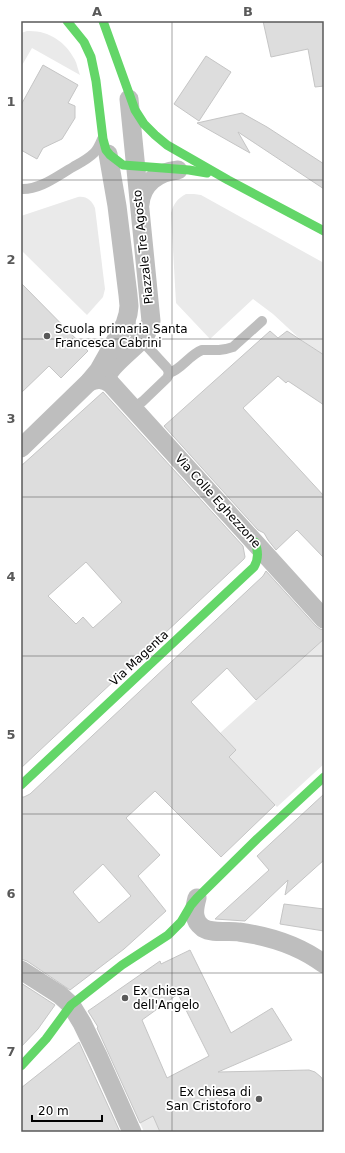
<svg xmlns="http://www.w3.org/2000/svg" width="345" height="1153" font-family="'DejaVu Sans',sans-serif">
<rect width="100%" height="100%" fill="#fff"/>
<!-- green -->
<g fill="#eaeaea">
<path d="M27,31c21,-1 38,10 48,29 2,4 3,10 5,15l-48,-27 -11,19v-34z"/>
<path d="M186,194h8l7,1 123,68v92l-24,-16 -27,-25 -20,-15 -43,40 -34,-36 -5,-90c3,-10 6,-14 15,-19z"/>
<path d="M78,197c9,-1 13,3 17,11l10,81 -2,8 -16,18 -66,-65v-34z"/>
<polygon points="324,639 324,764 277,807 229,757 236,750 220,733"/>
<polygon points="153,1116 160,1132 144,1132 140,1123"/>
</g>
<!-- building -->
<g fill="#ddd" stroke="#c5c5c5" fill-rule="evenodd">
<polygon points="263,21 324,21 324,86 315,87 308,49 271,57"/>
<polygon points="206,56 231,72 199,121 174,104"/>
<polygon points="43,65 78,85 68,103 75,106 75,118 62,139 43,148 37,159 21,150 21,105"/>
<polygon points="242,113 267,127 324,164 324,189 238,132 250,153 197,123"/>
<polygon points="21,283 88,351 61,378 49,366 21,393"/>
<polygon points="270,331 278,338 287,331 324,355 324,405 288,381 286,383 278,376 243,408 324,496 324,558 297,530 276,550 268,540 264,533 258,530 164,426"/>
<path d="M103,392l140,154 2,11 -1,2 -223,209v-302zM86,562l36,40 -29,26 -10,-11 -7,7 -28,-28z"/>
<path d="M266,571l50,55 4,3 4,1v9l-68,61 -29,-32 -36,34 45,48 -7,7 46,48 -54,52 -66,-66 -29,27 34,37 -22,21 28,35 -42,38 -54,41 -43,-29 -6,-2v-162h3l6,-3 233,-218zM103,864l28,32 -32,27 -26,-31z"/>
<polygon points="324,794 324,860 285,895 288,880 245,921 215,919 269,870 257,856"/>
<polygon points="284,904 324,909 324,931 280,924"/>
<path d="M190,950l41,83 41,-25 20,32 -74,32 91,-2 6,2 6,5 3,5v50h-164l-7,-16 -13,7 -43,-95 1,-1 -10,-16 72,-50 1,3zM178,994l31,62 -42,22 -25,-58z"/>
<polygon points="21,983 55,1005 38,1029 21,1047"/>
<polygon points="79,1042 120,1132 21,1132 21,1088"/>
</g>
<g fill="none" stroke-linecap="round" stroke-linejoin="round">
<!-- lane -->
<g stroke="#bebebe" stroke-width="10">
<path d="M21,189c19,1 36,-13 52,-22 7,-4 15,-8 21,-14 4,-4 6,-9 8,-14"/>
<path d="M130,316l1,11 2,4 34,37c2,3 3,6 0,10l-24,23 -4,3h-9"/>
<path d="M169,373c12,-3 20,-18 33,-23h17l7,-1 7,-2 29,-26"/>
</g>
<!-- street -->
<g stroke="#bebebe" stroke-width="19">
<path d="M140,204c2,-21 18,-32 38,-34"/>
<path d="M109,381c-1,-3 -2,-3 -1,-6 3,-10 29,-29 37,-39 3,-5 4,-10 6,-15l-22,-222"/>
<path d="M89,382c9,-4 14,-3 22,2l213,235"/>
<polyline points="21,448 89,382 99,370 125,324 128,314 129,306 128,295 117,206 108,154"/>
<path d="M197,898c-3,11 -5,22 6,30 10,6 25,2 36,4 30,4 61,14 85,32"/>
<polyline points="21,970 60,995 71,1005 82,1023 99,1058 132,1132"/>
</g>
<!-- fast -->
<g stroke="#63d668" stroke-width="9">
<polyline points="67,21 84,42 91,57 96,81 103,139 106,150 110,155 123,165 189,170 207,173"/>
<polyline points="103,21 135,110 144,124 155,135 167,145 228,180 324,231"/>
<path d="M21,785l233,-218c5,-9 4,-16 1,-25"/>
<polyline points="21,1066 46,1039 71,1005 122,965 168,935 181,922 191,905 197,898 257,839 324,777"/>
</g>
</g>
<!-- grid -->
<path fill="none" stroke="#595959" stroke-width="1" stroke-opacity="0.55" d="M172,21v1111M21,180h303M21,339h303M21,497h303M21,656h303M21,814h303M21,973h303"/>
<!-- markers -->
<g fill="#595959" stroke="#fff" stroke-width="1.5">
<circle cx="47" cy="336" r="4"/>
<circle cx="125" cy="998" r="4"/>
<circle cx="259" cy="1099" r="4"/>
</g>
<g text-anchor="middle" stroke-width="3.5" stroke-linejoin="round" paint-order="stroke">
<!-- street labels -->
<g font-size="12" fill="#000" stroke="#fff">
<text transform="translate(143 247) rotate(-96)" y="4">Piazzale Tre Agosto</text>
<text transform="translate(218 501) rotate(48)" y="4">Via Colle Eghezzone</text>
<text transform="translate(139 658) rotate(-43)" y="4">Via Magenta</text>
</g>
<!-- poi labels -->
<g font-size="12" fill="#000" stroke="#fff" text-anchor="start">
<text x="55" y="333">Scuola primaria Santa<tspan x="55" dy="14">Francesca Cabrini</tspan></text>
<text x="133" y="995">Ex chiesa<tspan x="133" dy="14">dell'Angelo</tspan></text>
<text x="251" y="1096" text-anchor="end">Ex chiesa di<tspan x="251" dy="14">San Cristoforo</tspan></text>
</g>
</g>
<!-- border -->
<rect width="345" height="1153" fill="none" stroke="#ffffff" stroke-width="44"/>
<!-- scale -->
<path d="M32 1115v6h70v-6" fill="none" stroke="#000000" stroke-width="2"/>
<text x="38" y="1115" font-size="12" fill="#000000" stroke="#ffffff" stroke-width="3" paint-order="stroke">20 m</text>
<rect x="22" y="22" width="301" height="1109" fill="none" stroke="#595959" stroke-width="1.5"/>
<g font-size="13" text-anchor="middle" font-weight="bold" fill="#595959">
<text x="97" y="16">A</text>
<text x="248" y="16">B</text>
<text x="11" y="106">1</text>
<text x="11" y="264">2</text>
<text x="11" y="423">3</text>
<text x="11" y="581">4</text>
<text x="11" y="739">5</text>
<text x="11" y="898">6</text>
<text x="11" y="1056">7</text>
</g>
</svg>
